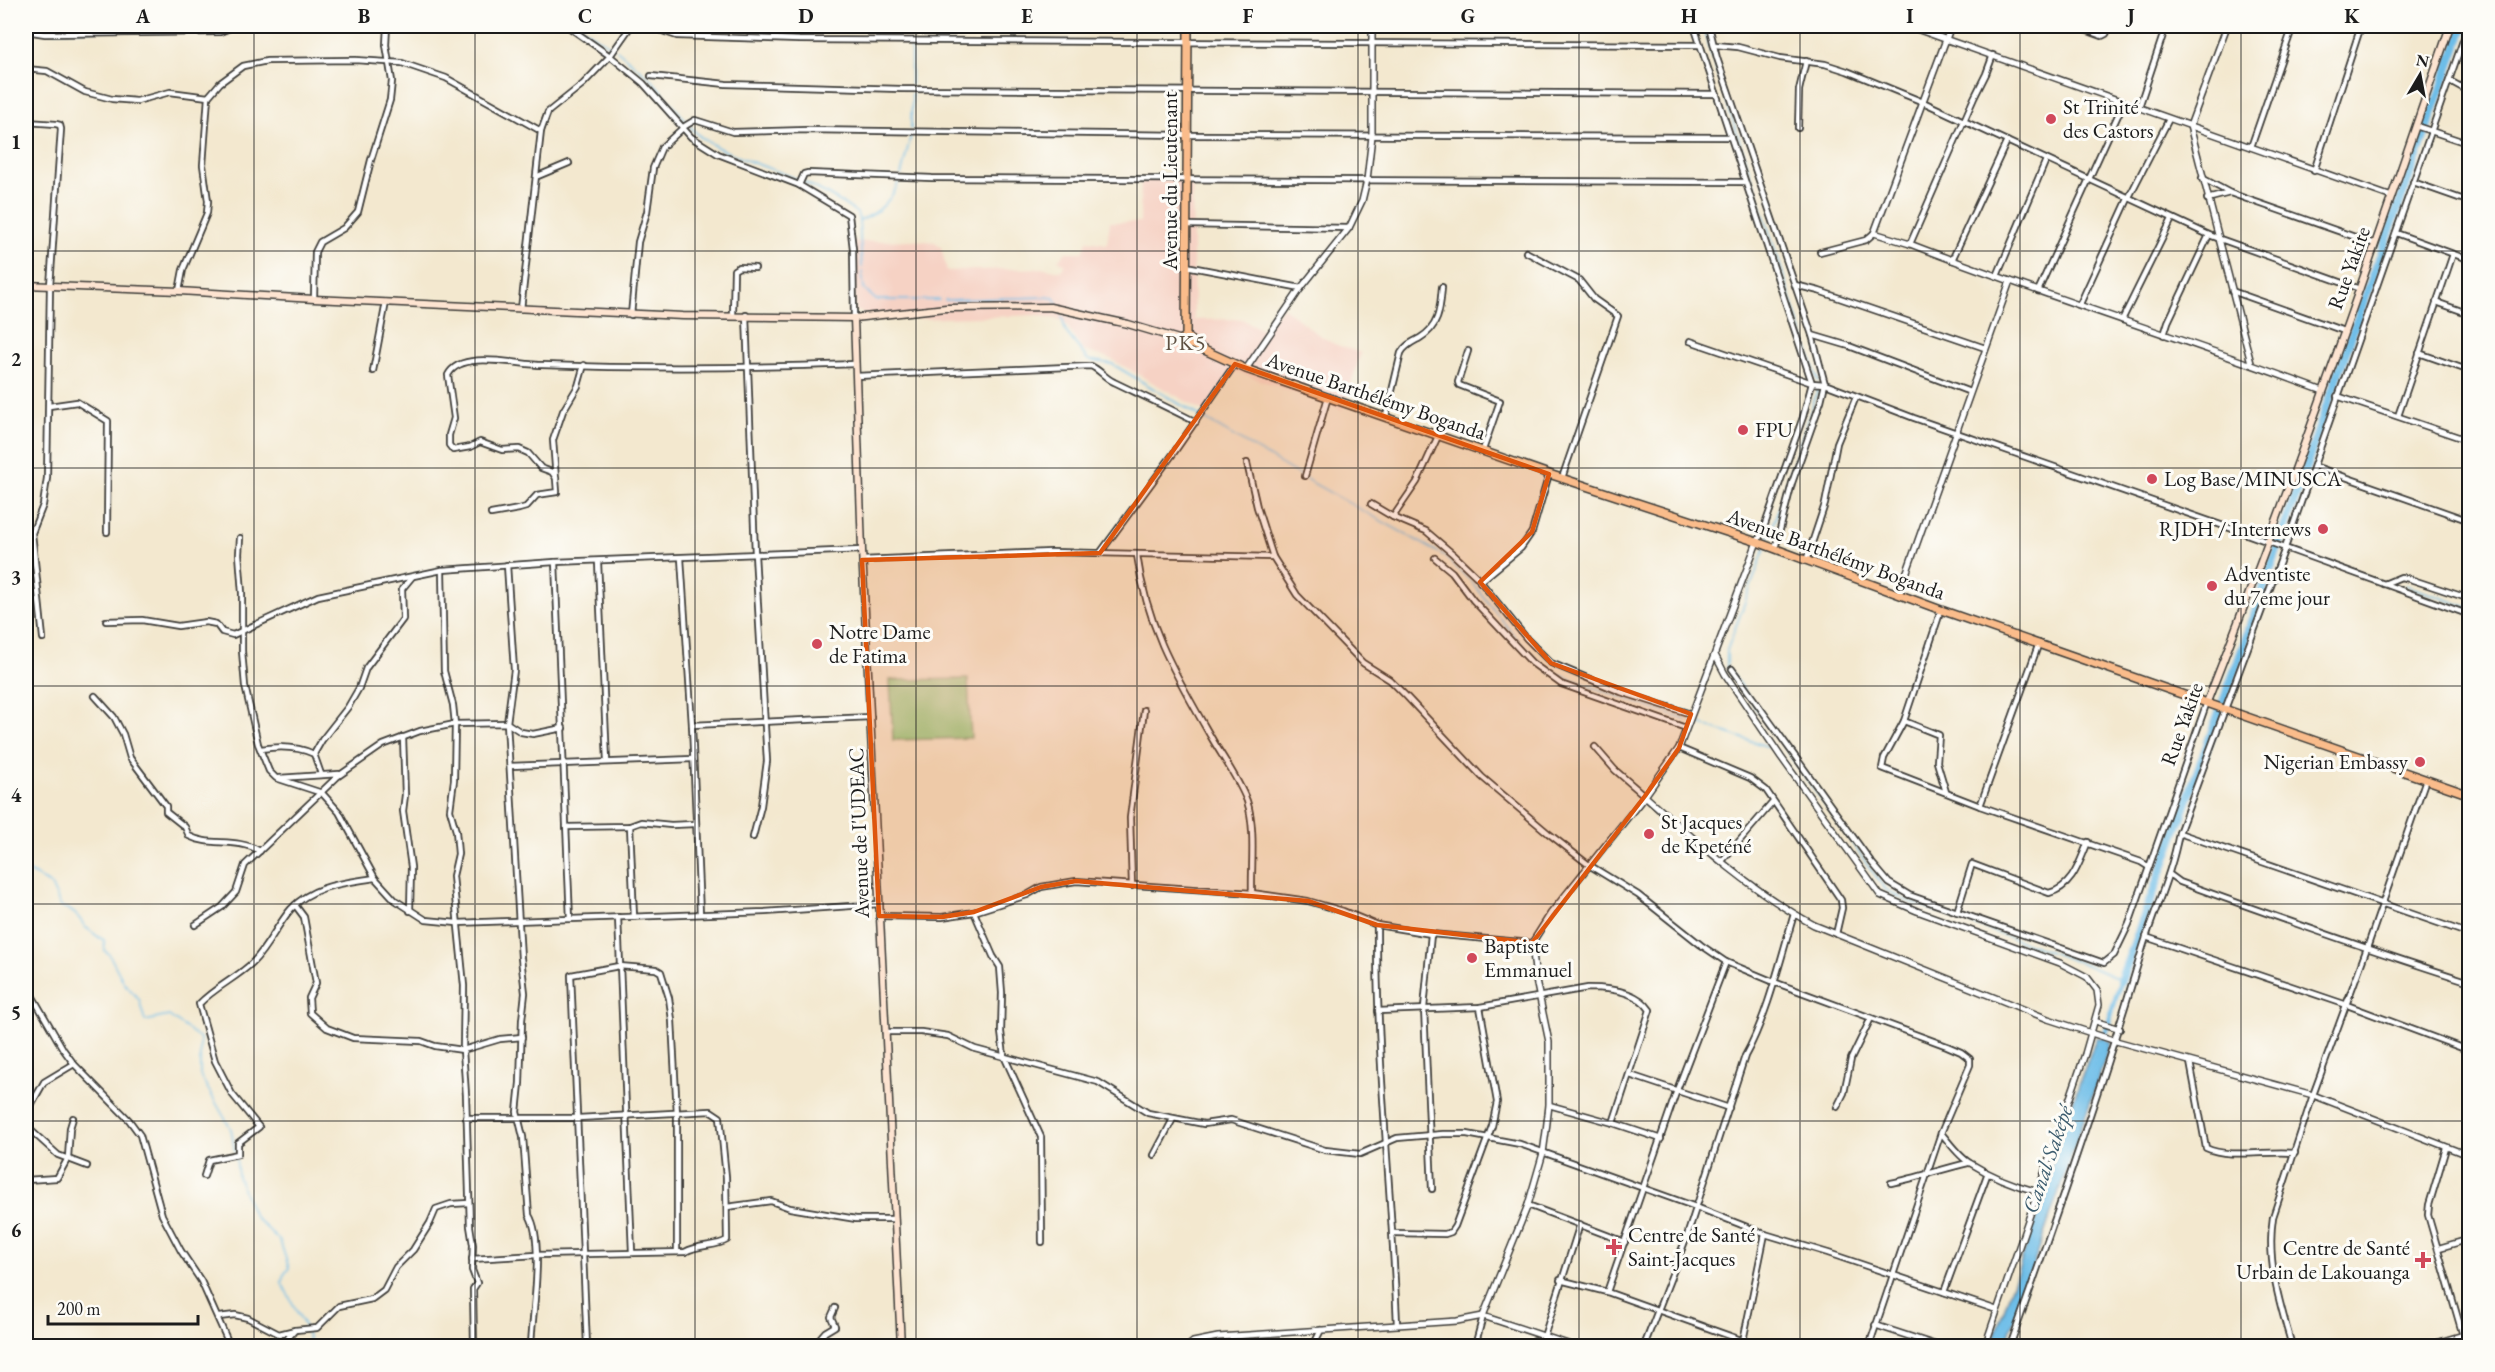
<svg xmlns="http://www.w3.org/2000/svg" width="2495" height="1372" font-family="'EB Garamond',serif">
<rect width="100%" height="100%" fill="#fdfcf7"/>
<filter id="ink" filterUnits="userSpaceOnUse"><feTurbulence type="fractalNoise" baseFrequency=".0167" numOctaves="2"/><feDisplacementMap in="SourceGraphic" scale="12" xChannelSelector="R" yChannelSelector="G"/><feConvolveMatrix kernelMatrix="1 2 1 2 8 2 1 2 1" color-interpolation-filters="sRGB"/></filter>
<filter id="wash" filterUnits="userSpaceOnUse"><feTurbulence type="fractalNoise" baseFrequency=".008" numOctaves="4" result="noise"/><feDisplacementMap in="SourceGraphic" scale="24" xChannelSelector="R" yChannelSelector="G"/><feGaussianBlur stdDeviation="1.35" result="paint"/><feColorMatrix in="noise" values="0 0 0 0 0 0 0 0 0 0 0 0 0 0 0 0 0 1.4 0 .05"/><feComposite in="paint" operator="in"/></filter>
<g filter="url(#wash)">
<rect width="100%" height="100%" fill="#f3e8cf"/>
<!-- built -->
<polygon fill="#f6d2c4" points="1141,177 1192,178 1194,320 1242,319 1262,330 1283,307 1313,331 1334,344 1361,353 1342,410 1235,371 1205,412 1109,358 1083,351 1064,321 1039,315 882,320 856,310 851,242 912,240 935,242 941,247 947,271 1045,268 1061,271 1065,264 1058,260 1066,252 1083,252 1087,241 1107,244 1110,222 1140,222"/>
<!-- green -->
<polygon fill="#8ecd84" stroke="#557450" stroke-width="1.5" points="968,679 971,738 893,740 890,680"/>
<!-- water -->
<polygon fill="#6dbde8" stroke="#446c82" stroke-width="1.5" points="2096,1038 2111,1042 2005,1346 1991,1346 2040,1208 2058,1142"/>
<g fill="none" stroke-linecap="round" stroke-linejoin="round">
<!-- stream -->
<g stroke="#6dbde8" stroke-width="1.5">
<polyline points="26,26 50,31 219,26"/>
<polyline points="579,26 613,48"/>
<polyline points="1702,26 1818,381"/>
<polyline points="911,36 912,26"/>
<polyline points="911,44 911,85"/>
<polyline points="617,50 652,80 687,122"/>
<path d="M690,126c16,24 76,40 102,51 22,9 45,22 65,36l2,7 3,47"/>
<polyline points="911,129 912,93"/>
<polyline points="901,175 911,135"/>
<path d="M859,220c18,-4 34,-22 40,-39"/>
<polyline points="862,272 864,289 876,300 939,300"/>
<polyline points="945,300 1046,297 1054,298 1057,304"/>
<polyline points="1062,317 1066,332 1088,360 1112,364 1311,482 1443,555 1471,581 1520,643 1550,672 1686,720"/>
<polyline points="1767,543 1819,386"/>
<polyline points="1765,548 1727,650 1727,667 1885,889 1905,900 2084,964 2121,980"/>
<polyline points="2405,585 2470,608"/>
<polyline points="1691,721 1772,748"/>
<path d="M26,870l25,15 10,22c11,2 19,11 24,20 7,4 11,10 19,13l1,11 4,3 15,29 15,16 6,22 24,-5 31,22v37l31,54 4,23"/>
<polyline points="236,1156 238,1177 254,1216 280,1241 289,1268 283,1276 282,1283 306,1329 310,1346"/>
</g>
<!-- canal -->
<polyline stroke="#6dbde8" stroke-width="5" points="2104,1039 2121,980"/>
<!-- river -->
<polyline stroke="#6dbde8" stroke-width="9" points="2121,980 2238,662 2352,334 2464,26"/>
</g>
</g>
<g filter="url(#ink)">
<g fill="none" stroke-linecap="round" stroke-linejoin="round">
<!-- minor casing -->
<g stroke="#3c3b37" stroke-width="8">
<g id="minor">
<polyline points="567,26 610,56 643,83 691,137 718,154 799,185 849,215 853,249 854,318"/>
<polyline points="648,26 677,36 799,40 1700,45"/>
<polyline points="1694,26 1812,383 1803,417 1762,533 1757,542"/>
<polyline points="1709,26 1717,58 1812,335 1825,384 1821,401 1792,483 1775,549"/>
<polyline points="2074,26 2102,36 2106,34 2110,26"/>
<polyline points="2468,26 2470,26"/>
<polyline points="26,31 45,34 220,32 235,26"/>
<polyline points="1715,45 1738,47 1780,58 1825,64 1847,71 1923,102 2209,235 2360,289"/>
<polyline points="26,69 47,71 85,92 112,99 137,101 170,92 208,97"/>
<polyline points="651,76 726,84 901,89 1717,94"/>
<polyline points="2450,81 2470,92"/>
<polyline points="2139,107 2166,26"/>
<polyline points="26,122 56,124 60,125 61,129 50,286 47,478 43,505 32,533 43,638"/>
<polyline points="2416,126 2470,144"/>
<polyline points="1798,128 1799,90 1806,61"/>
<polyline points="2251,147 2293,26"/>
<polyline points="2314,171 2361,26"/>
<polyline points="538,176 569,163"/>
<polyline points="2202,178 2230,193 2375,244"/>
<polyline points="2413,182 2470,202"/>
<polyline points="799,185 804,174 808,173 932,178 1745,182"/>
<polyline points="2207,199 2230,193"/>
<polyline points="1187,225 1349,228"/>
<polyline points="2396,233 2470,260"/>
<polyline points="1910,244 1974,98 1986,74 1993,55"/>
<polyline points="1526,252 1579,280 1594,299 1618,316 1562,478"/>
<polyline points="1820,252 1866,240 1874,233"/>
<polyline points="1952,260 2007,141"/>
<polyline points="1186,266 1301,288"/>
<polyline points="1997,276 2046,160"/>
<polyline points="1795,285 1819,291 1985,348"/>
<polyline points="179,291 183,270 207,213 208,201 203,165 208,97 220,83 243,66 267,61 355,60 402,63 446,78 541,131"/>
<polyline points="2038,291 2124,102"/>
<polyline points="2232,291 2344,331"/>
<polyline points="314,299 315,252 320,242 344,228 358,212 371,160 390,100 392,81 386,45 387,26"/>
<polyline points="2436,302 2470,314"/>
<polyline points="2080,304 2128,199 2169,119"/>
<polyline points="521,309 541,131 548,112 583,84 610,56 631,26"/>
<polyline points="631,315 638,242 647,212 653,168 662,147 685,126 695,120 733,132 807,130 1186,135 1731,137"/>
<polyline points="733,315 734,270 739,267 755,268"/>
<polyline points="746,315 755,554 767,761 761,806 753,837"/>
<polyline points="2122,320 2172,219"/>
<polyline points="1812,335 1849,346 1970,392"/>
<polyline points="2164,335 2168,322 2209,235"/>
<polyline points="1690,341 1812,383 1825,384 1914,418 2241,532 2470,615"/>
<polyline points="1468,351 1458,382 1459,385 1500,401 1483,450"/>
<polyline points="2419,353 2470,371"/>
<polyline points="373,371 386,302"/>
<path d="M856,376l235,-10c9,4 14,12 23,16 27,13 55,26 82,40"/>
<polyline points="2337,396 2470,441"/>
<polyline points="49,406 77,402 108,421 107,532"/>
<path d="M1386,416l15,-63c4,-8 12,-11 19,-15 20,-12 20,-30 22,-51"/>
<polyline points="2398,416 2453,254"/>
<polyline points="1247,463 1257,507 1273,557 1297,595 1363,663 1390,680 1407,697 1482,777 1548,833 1589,865 1638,895 1701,945 1726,962 1774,982 1947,1046 1961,1052 1970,1059 1970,1065 1941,1133 1869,1346"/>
<polyline points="2314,466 2470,521"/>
<polyline points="1305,476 1328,397"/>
<path d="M556,478l-4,-6 -11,-4 -13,-15 -9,-4 -17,1 -22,-8 -10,5 -17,3 -4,-5v-10l5,-17 -6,-43c13,-26 70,-10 94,-10 105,4 209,3 314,-1"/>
<polyline points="1371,504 1393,517 1426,531 1453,554 1476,576 1527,639 1551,663 1621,692 1691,714"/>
<polyline points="491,514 519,509 526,507 537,495 557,492 553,440 563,411 578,386 584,365"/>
<polyline points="1393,517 1417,482 1439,434"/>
<polyline points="240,538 239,554 242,593 242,651 245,686 258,744 269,771 276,778 322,793 339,812 375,878 395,900 426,920 457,923 765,912 879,904"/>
<polyline points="1100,553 1173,454 1235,364"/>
<path d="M1137,555c10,73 38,119 74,182 12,21 27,41 36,64 9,28 4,64 5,92"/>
<polyline points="681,558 692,725 700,914"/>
<polyline points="1435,558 1452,572 1473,600 1532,663 1561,684 1686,728"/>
<polyline points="862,560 1051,552 1273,557"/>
<polyline points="1806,561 1825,504 1837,443 1856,397"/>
<polyline points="555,562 570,919"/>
<polyline points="598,562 607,761"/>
<path d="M507,565l7,105 -7,53 14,235 4,35 -3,27 -2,63 -3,29 6,25 6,78c16,26 3,99 2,131"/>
<polyline points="442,570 444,671 453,705 455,724 454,780 450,810 456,831 458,854 453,876 464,986 463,1050 466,1095 470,1226 473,1245 472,1270 477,1283 473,1289 474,1346"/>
<polyline points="1480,582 1521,548 1532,532 1549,474"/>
<polyline points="2384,584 2401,577 2410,579 2470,599"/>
<polyline points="1941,610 1904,721 1884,758 1882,768 1980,806 2141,862 2149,867"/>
<polyline points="106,621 142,620 178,626 206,622 216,624 222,632 233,635 318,596 442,570 555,562 862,550"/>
<polyline points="1732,669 1872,863 1889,883 1909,895 2104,963 2114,955 2129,924 2207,702"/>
<path d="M95,696l19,21 9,17 7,24 36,48v6l19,15 4,9c21,11 46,1 71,15"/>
<polyline points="1904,721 1939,735 1937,762 1946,792"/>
<polyline points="692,725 871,717"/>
<polyline points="403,737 405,795 403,811 411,867 410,911"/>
<polyline points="1595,747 1615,770 1645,796"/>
<polyline points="1679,748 1750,778 1766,790 1841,900 1842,908 1836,934"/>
<path d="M261,749c18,-3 36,-3 53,5l7,20"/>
<polyline points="314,754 322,740 348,707 359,688 366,668 403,619 402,589 412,577"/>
<polyline points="510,766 693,759"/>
<polyline points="279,778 339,774"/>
<polyline points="1980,806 2039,643"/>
<polyline points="630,826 634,917"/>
<polyline points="566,827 630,826 641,822 671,825 695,824"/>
<polyline points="2179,833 2470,934"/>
<polyline points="1722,861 1773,802"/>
<path d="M2169,874l11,8c96,35 192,69 290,100"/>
<polyline points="1132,886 1130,818 1144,710"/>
<polyline points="295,905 304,917 316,983 309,998 310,1013 327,1028 353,1038 421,1041 435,1046 463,1050 500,1039 522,1037"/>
<polyline points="974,912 993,956 1000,967 1002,993 1001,1032 1004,1056 1041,1137 1042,1242"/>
<path d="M1957,912l15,-48 77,29c24,-6 30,-30 39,-51"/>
<polyline points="879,916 942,917 974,912 1027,895 1041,887 1076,881 1252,893 1308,901 1343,911 1377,925 1431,934 1532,943"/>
<polyline points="618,917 632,1252"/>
<polyline points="195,925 222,907 236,892 245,865 337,777 383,745 420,731 455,724 507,723 521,732 533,734 563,728"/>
<path d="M1377,925c-1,133 15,267 20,400"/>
<polyline points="1431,934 1424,1008 1432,1189"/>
<polyline points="2146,937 2347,1005 2470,1051"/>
<polyline points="26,985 63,1049 74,1064 129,1120 140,1135 162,1215 181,1251 201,1281 230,1346"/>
<path d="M1378,1011l102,-4 108,-19c21,0 50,3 62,22l-37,113"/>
<polyline points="2095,1021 2120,1029"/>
<polyline points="885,1032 921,1032 948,1036 975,1049 1098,1082 1148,1113 1204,1124 1231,1120 1325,1150 1360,1154 1397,1138 1443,1134 1467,1134 1520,1144 1696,1207 1765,1234 1828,1253 1997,1310"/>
<path d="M2190,1062l16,86c23,11 62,2 89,5"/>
<polyline points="1630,1075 1729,1108"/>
<polyline points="1549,1105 1613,1123 1661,1139"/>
<polyline points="1837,1107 1844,1093 1851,1059 1871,1018"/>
<polyline points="26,1114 44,1082 74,1064"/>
<path d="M466,1118h112l133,-7 9,6 6,60 1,63c-11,7 -28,4 -42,12l-149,3 -64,4"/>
<polyline points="26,1126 58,1155 87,1166"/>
<path d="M1941,1133c8,9 18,24 29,30 22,14 43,22 68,29"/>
<polyline points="2446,1148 2429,1205 2428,1215 2466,1346"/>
<polyline points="1154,1155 1173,1119"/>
<path d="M204,1176l5,-16 29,-6v-11l21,-16 -27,-33 -17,-33 -16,-57c16,-17 38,-26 54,-42 15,-15 24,-37 38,-53 21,-24 54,-26 84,-31"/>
<polyline points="26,1180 57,1178 68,1158 70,1128 73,1118"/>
<path d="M1891,1183c26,-5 51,-14 77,-20"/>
<polyline points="1528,1205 1625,1242"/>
<polyline points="727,1207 771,1201 790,1208 856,1219 894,1219"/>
<polyline points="1394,1233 1445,1234 1451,1232 1455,1226 1492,1126 1497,1102 1480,1007"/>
<polyline points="2439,1248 2470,1239"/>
<polyline points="1560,1280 1607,1292 1744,1341"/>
<polyline points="1607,1292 1677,1090 1726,962"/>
<polyline points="1944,1292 1987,1175"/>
<polyline points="219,1317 235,1315 248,1318 279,1334 295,1330"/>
<polyline points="1875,1325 1939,1346"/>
<polyline points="281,1346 295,1330 317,1328 339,1306 372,1299 384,1290 396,1267 413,1250 430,1223 436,1209 451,1204 469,1203"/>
<polyline points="587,1346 571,975 619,966 656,969 661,972 669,998 672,1020 677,1114 677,1252"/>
<polyline points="594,1346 596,1346"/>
<polyline points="813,1346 825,1332 835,1326 831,1317 835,1308"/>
<polyline points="1313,1346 1321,1330"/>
<polyline points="1475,1346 1483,1316"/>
<polyline points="1541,1346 1580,1224"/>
<path d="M1644,1346l43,-110 58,-180c22,-39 36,-98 49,-142"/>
<polyline points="1742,1346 1765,1234"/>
<path d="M2010,1346c47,-131 93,-263 132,-396 12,-40 30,-77 37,-117l106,-285 181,-516 4,1"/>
<path d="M2292,1346c-12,-42 -26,-84 -19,-129l40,-122 54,-147 59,-169"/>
<polyline points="2426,1346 2470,1333"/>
</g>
</g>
<!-- tertiary casing -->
<g stroke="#3c3b37" stroke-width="8">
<g id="tertiary">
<polyline points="1908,26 2392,197"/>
<path d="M1951,26l-77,207 36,11c136,53 276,95 413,147"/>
<polyline points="2227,26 2190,126 2251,363"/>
<polyline points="1246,369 1301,288 1349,228 1362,201 1367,180 1372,136 1372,26"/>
<polyline points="1899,594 2010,281"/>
<polyline points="1715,655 1725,674 1781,757 1880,895 1917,911 2060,963 2087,977 2097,990 2099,1005 2085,1054 1985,1346"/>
<path d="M1645,796c53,47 108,96 169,129l234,94 68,22 197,54 157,61"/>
<polyline points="1483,1316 1528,1205 1543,1153 1546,1131 1549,1105 1549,1042 1536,980 1532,943 1551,913 1645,796 1679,748 1757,542"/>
<polyline points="1188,1346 1193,1342 1218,1337 1457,1321 1483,1316 1574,1346"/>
</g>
</g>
<!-- secondary casing -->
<g stroke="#3c3b37" stroke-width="9">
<g id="secondary">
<polyline points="26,285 179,291 314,299 683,316 854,318 946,308 1050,307 1128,324 1182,340"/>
<polyline points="854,318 862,550 901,1346"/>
<path d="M2207,702c88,-223 166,-450 243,-676"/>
</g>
</g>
<!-- primary casing -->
<g stroke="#3c3b37" stroke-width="10">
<g id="primary">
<circle cx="1186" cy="342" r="5"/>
<polyline points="1186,337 1188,26"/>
<polyline points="1191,344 1246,369 1549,474 1757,542 1941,610 2470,795"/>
</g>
</g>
<!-- minor -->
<use href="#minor" stroke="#fff" stroke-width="4.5"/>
<!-- tertiary -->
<use href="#tertiary" stroke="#fff" stroke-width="5"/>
<!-- secondary -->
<use href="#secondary" stroke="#fde4d1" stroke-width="6"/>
<!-- primary -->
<use href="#primary" stroke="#fabc8b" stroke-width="7"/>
</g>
</g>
<!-- marked area -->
<path fill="#de560d" fill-opacity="0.2" stroke="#de560d" stroke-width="4.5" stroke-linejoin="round" d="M1235,364l314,110 -17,58 -52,50 71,81 140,51 -12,34 -34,48 -113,147 -155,-18 -69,-24 -232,-20 -35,6 -67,25 -32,5 -63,-1 -17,-356 238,-7z"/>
<!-- grid -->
<path fill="none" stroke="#1c1c1c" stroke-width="1.5" stroke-opacity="0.55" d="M254,26v1320M475,26v1320M695,26v1320M916,26v1320M1137,26v1320M1358,26v1320M1579,26v1320M1800,26v1320M2020,26v1320M2241,26v1320M26,251h2444M26,468h2444M26,686h2444M26,904h2444M26,1121h2444"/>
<!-- markers -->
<g fill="#d1495b" stroke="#fdfcf7" stroke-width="2">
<circle cx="2051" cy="119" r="6"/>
<circle cx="1743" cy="430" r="6"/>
<circle cx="2152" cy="479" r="6"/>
<circle cx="2323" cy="529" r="6"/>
<circle cx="2212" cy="586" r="6"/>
<circle cx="817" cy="644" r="6"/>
<circle cx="2420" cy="762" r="6"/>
<circle cx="1649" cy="834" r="6"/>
<circle cx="1472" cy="958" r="6"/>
<path d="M1611 1238h6v6h6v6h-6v6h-6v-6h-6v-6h6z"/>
<path d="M2420 1251h6v6h6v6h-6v6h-6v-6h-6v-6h6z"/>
</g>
<g text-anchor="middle" stroke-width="6" stroke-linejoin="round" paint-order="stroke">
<!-- poi labels -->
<g font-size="21" fill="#1c1c1c" stroke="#fdfcf7" text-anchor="start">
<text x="2063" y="114">St Trinité<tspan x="2063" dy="24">des Castors</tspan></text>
<text x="1755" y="437">FPU</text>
<text x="2164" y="486">Log Base/MINUSCA</text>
<text x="2311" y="536" text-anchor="end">RJDH / Internews</text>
<text x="2224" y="581">Adventiste<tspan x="2224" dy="24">du 7eme jour</tspan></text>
<text x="829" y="639">Notre Dame<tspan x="829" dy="24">de Fatima</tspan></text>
<text x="2408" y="769" text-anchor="end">Nigerian Embassy</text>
<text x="1661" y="829">St Jacques<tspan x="1661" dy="24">de Kpeténé</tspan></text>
<text x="1484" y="953">Baptiste<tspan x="1484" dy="24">Emmanuel</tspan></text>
<text x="1628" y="1242">Centre de Santé<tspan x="1628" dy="24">Saint-Jacques</tspan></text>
<text x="2410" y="1255" text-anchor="end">Centre de Santé<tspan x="2410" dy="24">Urbain de Lakouanga</tspan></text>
</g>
<!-- street labels -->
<g font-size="21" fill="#1c1c1c" stroke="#fdfcf7">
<text transform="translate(1170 181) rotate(-90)" y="7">Avenue du Lieutenant</text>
<text transform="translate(2349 268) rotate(-70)" y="7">Rue Yakite</text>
<text transform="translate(1376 396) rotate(19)" y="7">Avenue Barthélémy Boganda</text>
<text transform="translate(1836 554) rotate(20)" y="7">Avenue Barthélémy Boganda</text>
<text transform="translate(2182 724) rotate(-70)" y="7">Rue Yakite</text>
<text transform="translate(859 833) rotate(-92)" y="7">Avenue de I'UDEAC</text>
</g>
<!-- neighbourhood labels -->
<g font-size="22" letter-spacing="1.5" fill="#5f5243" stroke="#fdfcf7">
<text x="1186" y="350">PK5</text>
</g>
<!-- water labels -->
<g font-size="22" font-style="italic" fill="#3c5c6e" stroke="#fdfcf7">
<text transform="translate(2047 1159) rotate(-71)" y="8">Canal Saképé</text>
</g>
</g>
<!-- margin -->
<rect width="2495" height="1372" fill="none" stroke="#fdfcf7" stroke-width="66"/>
<!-- north arrow -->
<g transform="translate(2420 75) rotate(10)" stroke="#fdfcf7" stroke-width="4.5" paint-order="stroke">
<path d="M0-4.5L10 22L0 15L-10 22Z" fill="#1c1c1c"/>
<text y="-9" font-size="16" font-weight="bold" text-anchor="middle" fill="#1c1c1c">N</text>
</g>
<!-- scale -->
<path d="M48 1315v9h150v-9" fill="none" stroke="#1c1c1c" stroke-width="3"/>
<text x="57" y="1315" font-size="18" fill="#1c1c1c" stroke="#fdfcf7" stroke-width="4.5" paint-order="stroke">200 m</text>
<rect x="33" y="33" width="2429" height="1306" fill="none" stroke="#1c1c1c" stroke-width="2"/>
<g font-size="20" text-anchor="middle" font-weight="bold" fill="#1c1c1c">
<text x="143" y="23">A</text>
<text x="364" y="23">B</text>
<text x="585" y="23">C</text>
<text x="806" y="23">D</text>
<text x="1027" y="23">E</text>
<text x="1248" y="23">F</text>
<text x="1468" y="23">G</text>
<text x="1689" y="23">H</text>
<text x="1910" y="23">I</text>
<text x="2131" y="23">J</text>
<text x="2352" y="23">K</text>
<text x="16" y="149">1</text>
<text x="16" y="366">2</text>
<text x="16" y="584">3</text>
<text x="16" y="802">4</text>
<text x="16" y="1019">5</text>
<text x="16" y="1237">6</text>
</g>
</svg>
